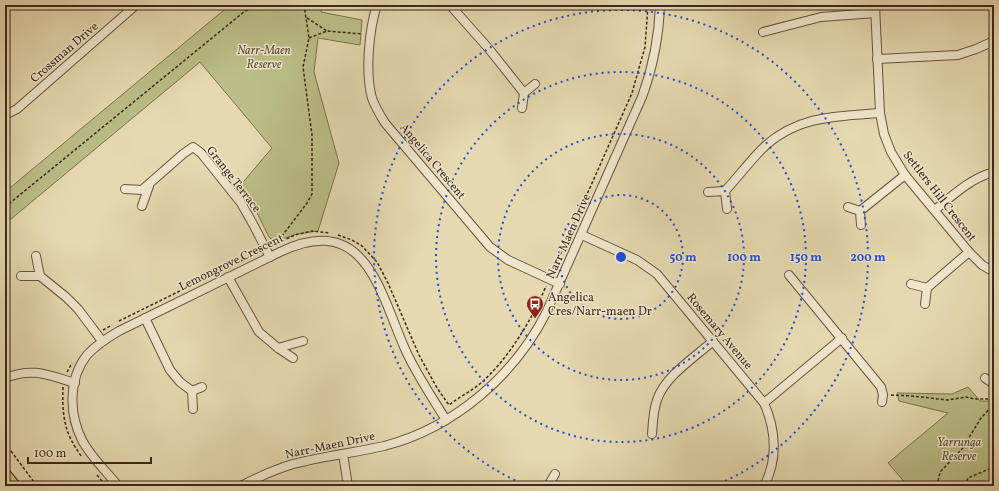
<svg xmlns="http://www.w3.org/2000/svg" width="999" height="491" font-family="Vollkorn,serif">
<rect width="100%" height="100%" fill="#e6d9b0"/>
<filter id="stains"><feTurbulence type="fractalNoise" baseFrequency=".005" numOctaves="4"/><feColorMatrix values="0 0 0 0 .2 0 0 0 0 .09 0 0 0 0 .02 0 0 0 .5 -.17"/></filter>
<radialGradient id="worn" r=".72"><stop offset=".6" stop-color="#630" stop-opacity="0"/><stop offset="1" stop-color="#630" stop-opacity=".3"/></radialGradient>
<!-- green -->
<g fill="#bbbe87" stroke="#7c7252">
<polygon points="230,5 322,5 321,12 362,20 360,45 318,38 314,72 339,163 318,231 297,234 277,241 271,239 269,237 256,211 239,187 272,148 200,62 5,224 5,192"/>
<polygon points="968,387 980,401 994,401 994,479 979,485 961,483 958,486 908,486 888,463 948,413 899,401 897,393 952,394"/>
</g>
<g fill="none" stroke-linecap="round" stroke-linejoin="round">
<!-- street casing -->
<g stroke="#675442" stroke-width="10">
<g id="street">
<path d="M377,5c-8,24 -12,68 -5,93 3,9 8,17 13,25l105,124 18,13 52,24"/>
<polyline points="450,5 489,49 524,93"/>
<polyline points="875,5 880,113 884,134 891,152 905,175 969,252 982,265 994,272"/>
<polyline points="763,32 821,17 875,13"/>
<polyline points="877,59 958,55 976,49 994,41"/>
<polyline points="522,108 524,93 535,84"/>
<polyline points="5,115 17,109 136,5"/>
<polyline points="125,189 142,190 183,154 193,147 201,153 241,203 253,224 270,257"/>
<path d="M725,191c13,-14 24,-29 37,-42 33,-33 74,-33 118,-36"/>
<polyline points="708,192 725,191 727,209"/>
<polyline points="142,206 149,186"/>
<polyline points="848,207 860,211 861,225"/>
<path d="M935,210c18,-15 36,-32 59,-38"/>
<polyline points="860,211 905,175"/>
<path d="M582,235l55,25 20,14 107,129c12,27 14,57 0,83"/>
<polyline points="789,275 881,387 883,395 882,402"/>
<polyline points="21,276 40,276 36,256"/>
<polyline points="40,276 66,297 78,309 102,341"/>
<polyline points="228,277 259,332 278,348 293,358"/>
<polyline points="911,284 927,288 925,304"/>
<polyline points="927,288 969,252"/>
<polyline points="145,318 170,370 180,382 192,391"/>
<polyline points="278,348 303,341"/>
<path d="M5,378c28,-11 43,-3 70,5"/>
<polyline points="985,378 994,384"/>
<polyline points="764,403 842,338"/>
<polyline points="193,409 192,391 202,387"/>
<path d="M652,434c1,-11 1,-23 5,-34 8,-24 37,-42 56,-59"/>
<polyline points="343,454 348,486"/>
<path d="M118,486c-11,-14 -28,-30 -36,-46 -13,-26 -14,-61 5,-85 9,-10 20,-17 32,-24l161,-79c85,-41 99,38 125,97 11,25 27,48 41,71"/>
<path d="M241,486c21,-11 43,-21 65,-25 26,-6 52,-9 78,-15 70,-18 130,-70 162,-133l96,-216c11,-30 17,-60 18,-92"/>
<polyline points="548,486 555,474"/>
</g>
</g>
<!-- primary casing -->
<g stroke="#3d271d" stroke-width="14">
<polyline id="primary" points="5,475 14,486"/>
</g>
<!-- path -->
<g stroke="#3d271d" stroke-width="1.5" stroke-dasharray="3 2" stroke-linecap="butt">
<polyline points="307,18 327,31"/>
<polyline points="309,38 327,31 362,34"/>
<polyline points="5,207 245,11 265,5"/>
<path d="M338,235l14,5 10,6 15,16 11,21 31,72 18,33 12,17c10,-8 23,-14 33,-23 26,-23 51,-64 64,-96"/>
<polyline points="280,241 282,236 307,203 312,194 312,135 303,67 309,38 304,5"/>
<polyline points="273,245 295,235 312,231 330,233"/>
<polyline points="553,271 632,93 645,47 648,5"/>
<polyline points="119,321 259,252"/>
<polyline points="103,330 112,325"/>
<polyline points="67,372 72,363"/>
<path d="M63,387c-1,29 1,46 19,70"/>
<polyline points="891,395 912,396 948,400 966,397 974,399 994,399"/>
<polyline points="5,443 37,486"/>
<polyline points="97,475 106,486"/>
<polyline points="937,486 940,472 962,449 981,418 994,404"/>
<polyline points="965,486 968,478 994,467"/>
</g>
<!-- street -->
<use href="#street" stroke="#efe6cc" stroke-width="8"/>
<!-- primary -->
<use href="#primary" stroke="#e3bc78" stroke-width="12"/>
</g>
<!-- distance rings -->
<g fill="none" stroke="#1d4ed8" stroke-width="2" stroke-dasharray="2 4">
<circle cx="621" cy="257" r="62"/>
<circle cx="621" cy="257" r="123"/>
<circle cx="621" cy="257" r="185"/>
<path d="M526 485A247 247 0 1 1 716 485"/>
</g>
<!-- icons -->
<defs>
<g id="bus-pin" transform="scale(0.9)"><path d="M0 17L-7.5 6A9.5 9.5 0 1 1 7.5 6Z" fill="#8f2418" stroke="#efe6cc"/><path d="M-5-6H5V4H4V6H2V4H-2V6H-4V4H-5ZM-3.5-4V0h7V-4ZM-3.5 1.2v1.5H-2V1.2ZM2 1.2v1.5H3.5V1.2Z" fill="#fff"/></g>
</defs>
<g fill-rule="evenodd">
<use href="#bus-pin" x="535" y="304"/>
</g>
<g text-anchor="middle" stroke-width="3" stroke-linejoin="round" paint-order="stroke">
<!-- park labels -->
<g font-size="12" font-style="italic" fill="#5c4d38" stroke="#efe6cc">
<text x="264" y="54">Narr-Maen<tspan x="264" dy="14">Reserve</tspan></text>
<text x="959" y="446">Yarrunga<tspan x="959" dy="14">Reserve</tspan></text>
</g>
<!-- street labels -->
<g font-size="12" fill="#3d271d" stroke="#efe6cc">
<text transform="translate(64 52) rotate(-41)" y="4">Crossman Drive</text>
<text transform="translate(433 161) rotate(50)" y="4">Angelica Crescent</text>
<text transform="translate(234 179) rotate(52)" y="4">Grange Terrace</text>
<text transform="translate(940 196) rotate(52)" y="4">Settlers Hill Crescent</text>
<text transform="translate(568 236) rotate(-66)" y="4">Narr-Maen Drive</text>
<text transform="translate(231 262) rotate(-26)" y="4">Lemongrove Crescent</text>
<text transform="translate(720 331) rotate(50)" y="4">Rosemary Avenue</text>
<text transform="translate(330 445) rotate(-12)" y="4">Narr-Maen Drive</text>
</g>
<!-- poi labels -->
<g font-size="12" fill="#3d271d" stroke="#efe6cc" text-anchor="start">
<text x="548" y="301">Angelica<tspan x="548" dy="14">Cres/Narr-maen Dr</tspan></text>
</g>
</g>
<circle cx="621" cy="257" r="6" fill="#1d4ed8" stroke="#efe6cc" stroke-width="2"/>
<g font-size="12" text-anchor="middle" font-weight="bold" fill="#1d4ed8" stroke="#efe6cc" stroke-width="3" stroke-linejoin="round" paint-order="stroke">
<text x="683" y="261">50 m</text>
<text x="744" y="261">100 m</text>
<text x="806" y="261">150 m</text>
<text x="868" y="261">200 m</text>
</g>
<!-- margin -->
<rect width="999" height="491" fill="none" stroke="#e6d9b0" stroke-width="20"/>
<rect x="6" y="6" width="987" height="479" fill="none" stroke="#3d271d" stroke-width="2"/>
<rect x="10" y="10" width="979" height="471" fill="none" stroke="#3d271d"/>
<!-- scale -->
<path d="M28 457v6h123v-6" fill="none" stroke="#3d271d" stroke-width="2"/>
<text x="34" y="457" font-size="12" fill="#3d271d" stroke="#efe6cc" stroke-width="3" paint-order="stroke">100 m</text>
<rect width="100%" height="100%" filter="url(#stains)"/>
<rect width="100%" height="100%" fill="url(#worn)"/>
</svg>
